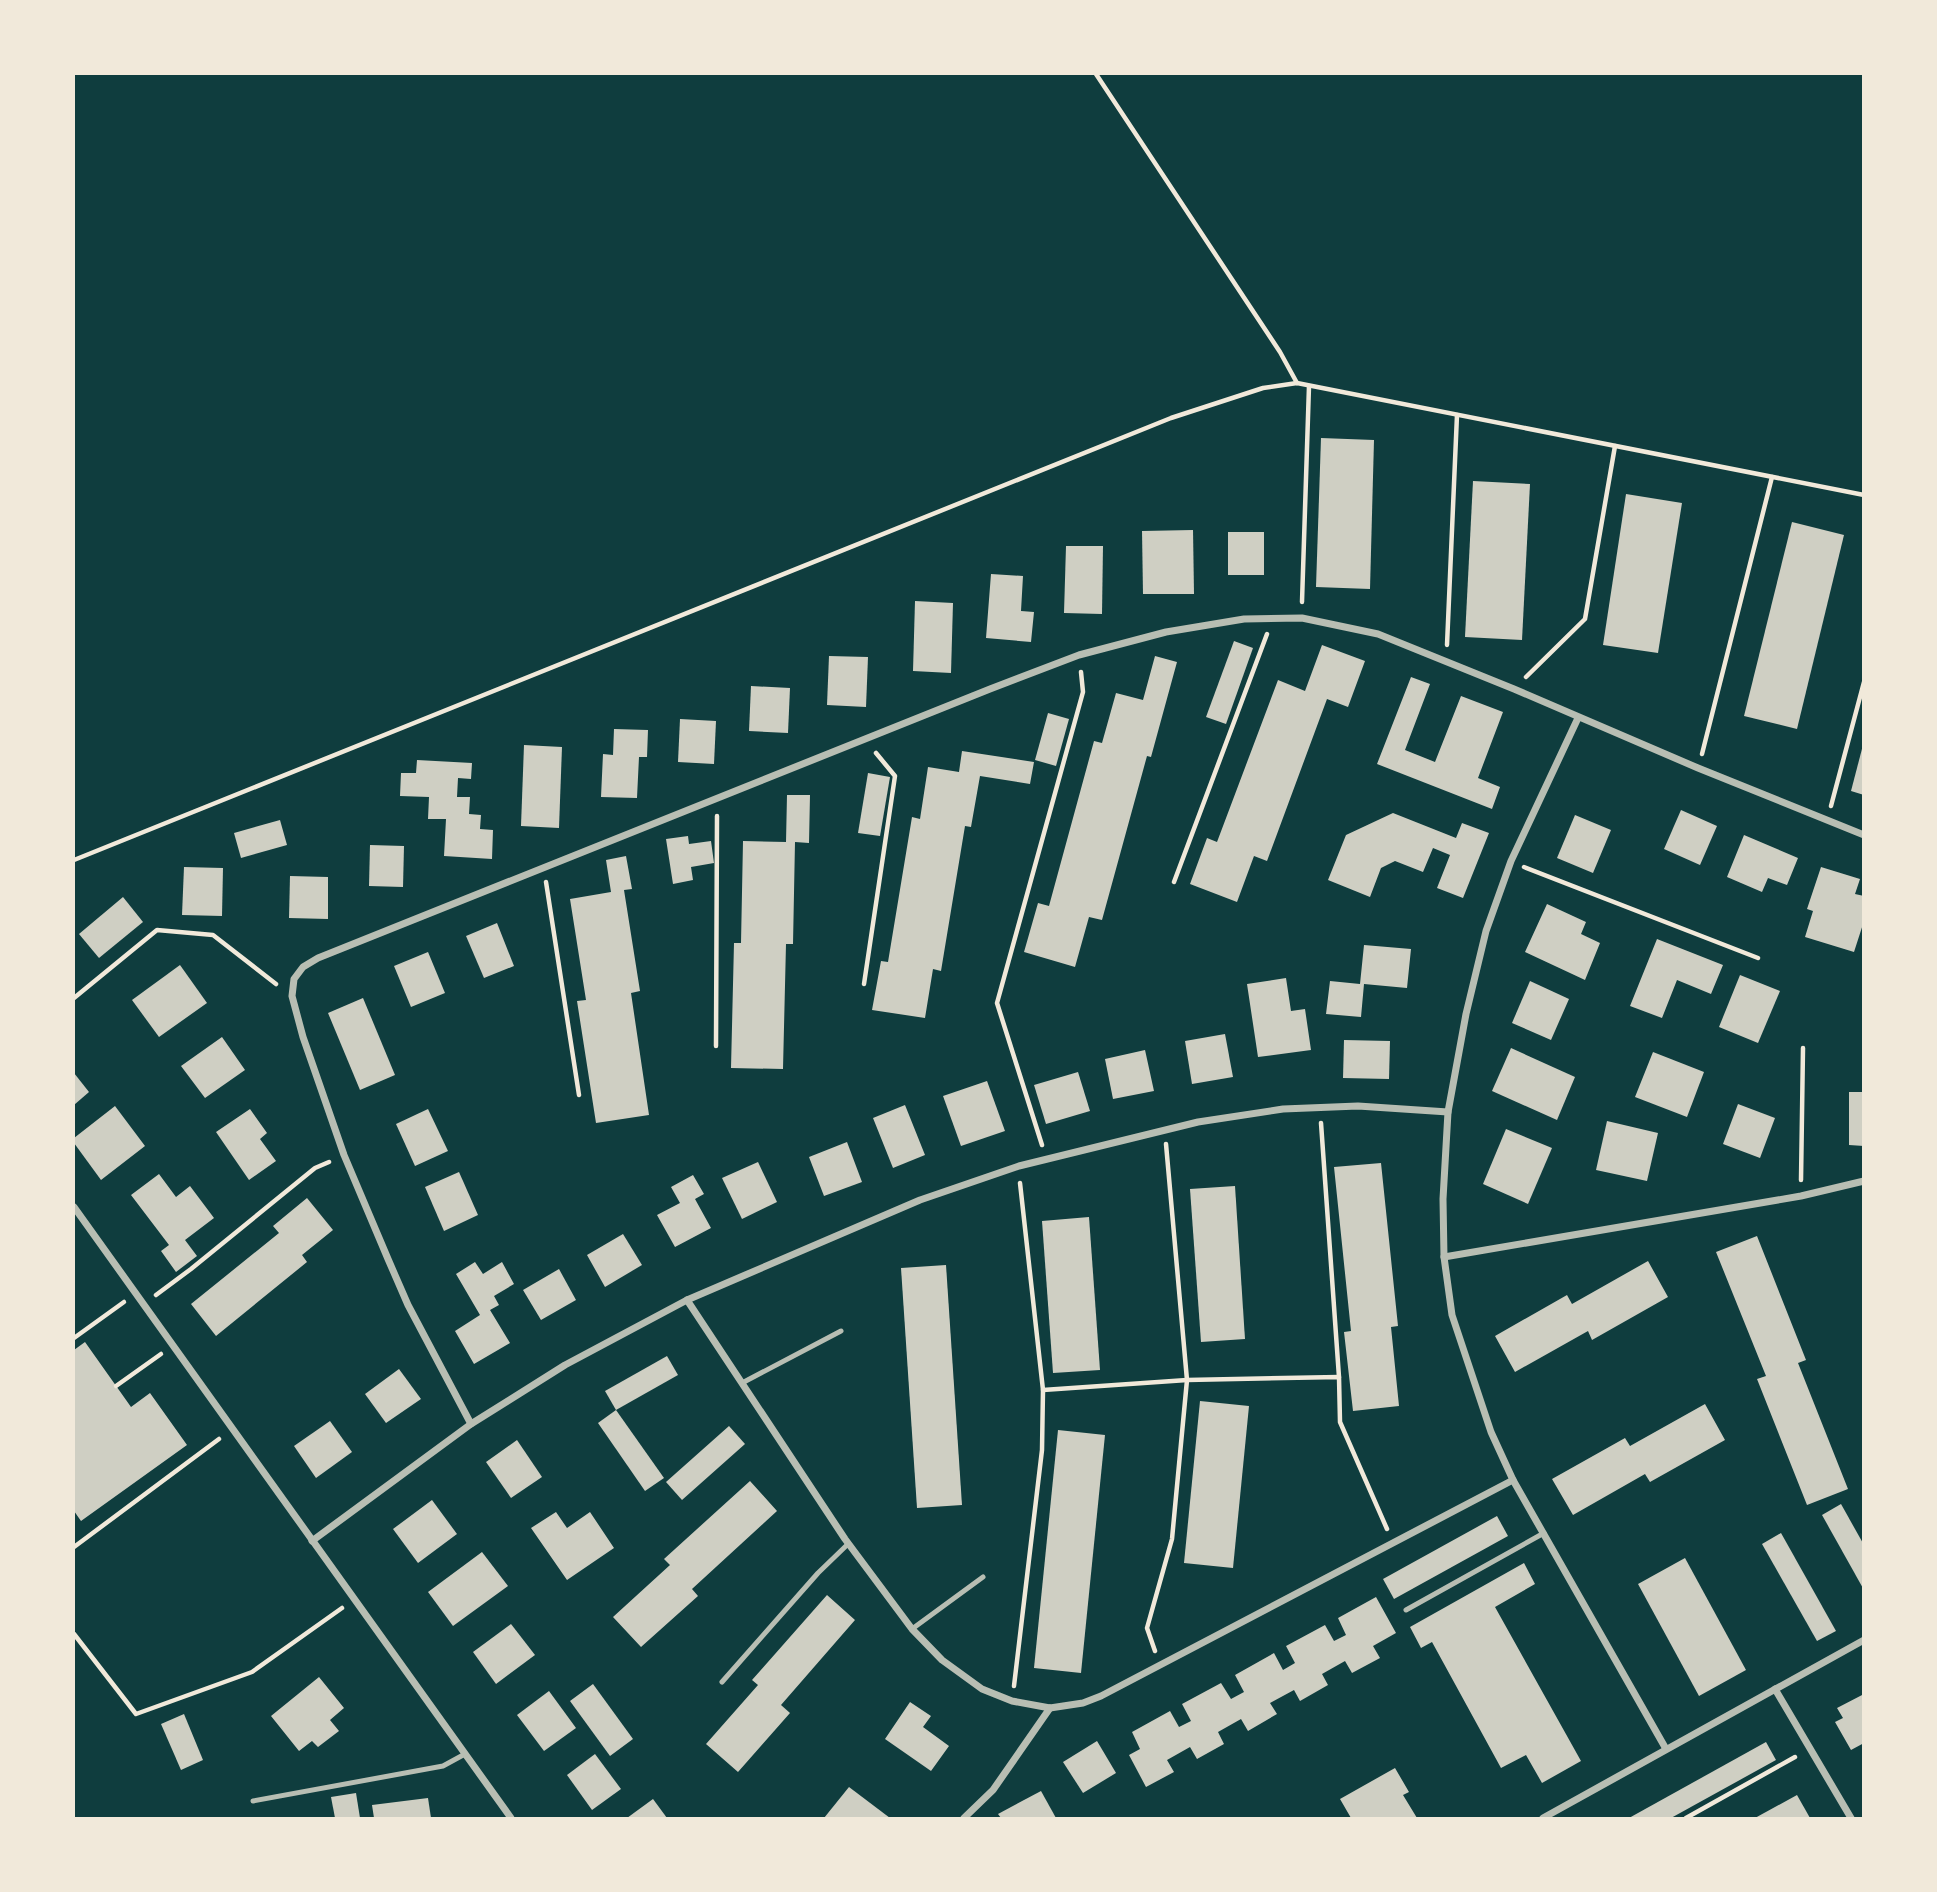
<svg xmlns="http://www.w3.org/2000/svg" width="1937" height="1892" font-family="'Alegreya Sans',sans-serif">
<rect width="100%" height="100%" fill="#0f3d3e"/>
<!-- building -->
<g fill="#cfcfc3">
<polygon points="1321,438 1374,440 1370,589 1316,587"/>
<polygon points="1473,481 1530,484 1522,640 1465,637"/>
<polygon points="1626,494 1682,503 1658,653 1603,645"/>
<polygon points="1792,522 1844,535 1797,729 1744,716"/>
<polygon points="1193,530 1194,594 1143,594 1142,531"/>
<rect x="1228" y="532" width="36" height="43"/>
<polygon points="1066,546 1103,546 1102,614 1064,613"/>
<polygon points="991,574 1023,576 1021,611 1034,612 1031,642 986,638"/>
<polygon points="915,601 953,603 951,673 913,671"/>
<polygon points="1234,641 1253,648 1226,724 1206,717"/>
<polygon points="1322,645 1365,661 1348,707 1327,699 1267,861 1254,856 1237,902 1190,884 1207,838 1217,842 1278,680 1305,691"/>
<polygon points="829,656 868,657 866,707 827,705"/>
<polygon points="1155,656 1177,662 1151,757 1147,756 1102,920 1089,917 1075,967 1024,952 1038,903 1049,906 1094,741 1102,743 1116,693 1143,700"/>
<polygon points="1411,677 1430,684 1405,750 1435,762 1461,696 1503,712 1478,778 1500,787 1492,809 1377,764"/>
<polygon points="751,686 790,688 788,733 749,731"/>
<polygon points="1048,713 1069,719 1056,766 1035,760"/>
<polygon points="680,719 716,721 714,764 678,762"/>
<polygon points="614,729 648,730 647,757 639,757 637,798 601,797 603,754 613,755"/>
<polygon points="524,745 562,747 559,828 521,826"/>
<polygon points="1863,745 1864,746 1864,795 1851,791"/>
<polygon points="962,751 1034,762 1030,784 980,776 971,827 965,826 941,971 933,969 925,1018 872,1010 881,961 888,962 912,817 920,819 928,767 959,772"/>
<polygon points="417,760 472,763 471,779 458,778 457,797 470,797 469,814 481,815 480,829 493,830 492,859 444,856 446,819 428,819 429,797 400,796 401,773 416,773"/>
<polygon points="868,773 890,777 880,836 858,833"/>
<polygon points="787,795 810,795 809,843 795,842 793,944 786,944 783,1069 731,1068 734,943 741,943 743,841 786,842"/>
<polygon points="1681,810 1717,826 1700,865 1664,849"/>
<polygon points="1393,813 1456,838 1462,823 1489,833 1463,898 1437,888 1450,855 1433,848 1423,872 1395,861 1381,868 1370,897 1328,880 1346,835"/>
<polygon points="1575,815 1611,830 1593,873 1557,858"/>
<polygon points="280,820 287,845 241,858 234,833"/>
<polygon points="1744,835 1798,858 1787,885 1768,878 1762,892 1727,877"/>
<polygon points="688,836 689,844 711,841 714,863 691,867 693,880 673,884 666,839"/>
<polygon points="370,845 404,846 403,887 369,886"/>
<polygon points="626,856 632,889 624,890 640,991 631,993 649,1115 596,1123 577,1001 586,1000 570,899 611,892 606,860"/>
<polygon points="184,867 223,868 222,916 182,915"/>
<polygon points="1821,867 1860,879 1855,894 1864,896 1864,921 1854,952 1805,937 1813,911 1807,909"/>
<polygon points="290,876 328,877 328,919 289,918"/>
<polygon points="123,897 143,922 99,958 79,934"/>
<polygon points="1547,904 1586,922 1581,934 1600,943 1585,980 1525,952"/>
<polygon points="497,923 514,966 484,978 466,936"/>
<polygon points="1657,939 1723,965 1711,994 1677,980 1662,1018 1630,1006"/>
<polygon points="1364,945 1411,949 1407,988 1364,984 1361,1017 1326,1014 1330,981 1360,984"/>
<polygon points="428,952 445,993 411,1007 394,966"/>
<polygon points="180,965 207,1003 159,1037 132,1000"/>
<polygon points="1740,975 1780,991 1758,1043 1719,1027"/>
<polygon points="1286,978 1291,1011 1305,1009 1311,1050 1258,1057 1247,984"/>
<polygon points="1530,981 1569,999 1551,1040 1512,1023"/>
<polygon points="363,998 395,1075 360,1090 328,1013"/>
<polygon points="1225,1034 1233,1077 1192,1084 1185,1041"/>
<polygon points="222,1037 245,1070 205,1098 181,1066"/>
<polygon points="1344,1040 1390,1041 1389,1079 1343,1078"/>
<polygon points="1511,1048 1575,1077 1557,1120 1492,1091"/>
<polygon points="1145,1050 1154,1091 1113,1099 1105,1059"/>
<polygon points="1653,1052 1704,1072 1687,1117 1635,1097"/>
<polygon points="1078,1072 1090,1111 1046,1124 1034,1085"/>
<polygon points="74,1073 89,1092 74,1105"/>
<polygon points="987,1081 1005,1131 961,1146 943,1096"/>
<polygon points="1849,1092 1864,1092 1864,1146 1849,1145"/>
<polygon points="1738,1104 1775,1118 1760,1158 1723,1144"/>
<polygon points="905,1105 925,1155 893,1168 873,1118"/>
<polygon points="115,1106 145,1146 101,1180 74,1143 74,1138"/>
<polygon points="250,1109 267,1133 260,1139 276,1161 249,1180 216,1132"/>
<polygon points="428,1109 448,1151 415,1166 396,1124"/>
<polygon points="1607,1121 1658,1133 1647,1181 1596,1170"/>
<polygon points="1506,1129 1552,1148 1528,1204 1483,1184"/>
<polygon points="847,1142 862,1182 824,1196 809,1157"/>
<polygon points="758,1162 777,1202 742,1219 722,1178"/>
<polygon points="1381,1163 1398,1326 1391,1327 1399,1406 1353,1411 1344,1332 1351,1331 1334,1167"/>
<polygon points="459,1172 478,1215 444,1231 425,1187"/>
<polygon points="159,1174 176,1197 190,1186 214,1218 185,1240 197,1256 176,1272 161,1251 169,1245 131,1195"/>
<polygon points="693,1175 704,1194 695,1199 711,1228 675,1247 657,1215 680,1203 671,1187"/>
<polygon points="1235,1186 1245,1339 1201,1342 1190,1189"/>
<polygon points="307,1198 333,1230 302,1255 307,1262 216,1336 191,1304 279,1233 273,1226"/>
<polygon points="1089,1217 1100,1370 1053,1373 1042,1221"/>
<polygon points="623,1234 642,1265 605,1287 587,1255"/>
<polygon points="1757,1236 1806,1360 1798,1363 1848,1489 1807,1505 1757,1379 1766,1376 1716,1252"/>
<polygon points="1648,1261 1668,1297 1592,1340 1588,1331 1515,1372 1495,1336 1567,1295 1572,1304"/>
<polygon points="475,1262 483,1274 502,1262 514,1284 494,1296 499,1305 490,1310 510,1343 474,1364 455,1331 480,1315 456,1274"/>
<polygon points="946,1265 962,1505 917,1508 901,1268"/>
<polygon points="559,1269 576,1300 541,1320 523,1290"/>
<polygon points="85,1342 131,1407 150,1393 187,1445 81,1521 74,1511 74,1350"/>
<polygon points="667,1356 678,1375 616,1410 605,1391"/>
<polygon points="399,1369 421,1399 386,1423 365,1394"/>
<polygon points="1200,1401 1249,1406 1233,1568 1184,1563"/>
<polygon points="1705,1404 1725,1440 1650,1482 1645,1474 1573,1515 1552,1479 1625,1438 1630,1446"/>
<polygon points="616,1410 664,1478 645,1491 598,1423"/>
<polygon points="330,1421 352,1452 316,1478 294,1446"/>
<polygon points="729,1426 745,1444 682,1500 666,1482"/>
<polygon points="1058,1430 1105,1435 1081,1673 1034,1668"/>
<polygon points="517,1440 542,1477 511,1498 486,1462"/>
<polygon points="750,1481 777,1511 692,1589 698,1596 641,1647 613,1617 670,1565 664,1559"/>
<polygon points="432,1500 457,1534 418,1563 393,1529"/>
<polygon points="1841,1504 1864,1545 1864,1590 1822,1515"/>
<polygon points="556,1512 567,1528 590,1512 614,1548 567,1580 531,1528"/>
<polygon points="1497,1516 1508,1536 1394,1599 1383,1579"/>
<polygon points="1781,1533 1836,1631 1817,1641 1762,1544"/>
<polygon points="482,1552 508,1586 453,1626 428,1592"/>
<polygon points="1685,1558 1746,1670 1699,1696 1638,1584"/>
<polygon points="1524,1563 1535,1584 1495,1607 1581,1761 1542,1783 1526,1755 1501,1768 1432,1642 1421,1648 1410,1627"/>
<polygon points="827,1595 855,1620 781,1705 790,1713 738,1772 706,1744 758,1685 752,1680"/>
<polygon points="1376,1597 1396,1633 1373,1646 1380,1658 1352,1673 1345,1661 1322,1674 1328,1685 1300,1701 1294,1690 1270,1703 1277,1714 1248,1731 1241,1719 1218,1732 1224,1744 1197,1759 1190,1747 1167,1760 1174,1772 1146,1787 1129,1755 1140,1749 1132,1732 1170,1711 1179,1727 1191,1721 1182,1704 1221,1683 1231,1699 1244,1692 1235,1675 1274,1653 1283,1670 1295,1663 1286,1646 1325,1625 1334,1641 1346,1635 1338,1618"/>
<polygon points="511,1624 535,1655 496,1684 473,1652"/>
<polygon points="319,1677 344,1708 330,1720 339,1731 318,1747 312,1741 299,1751 271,1716"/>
<polygon points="593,1684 633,1739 610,1756 570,1701"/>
<polygon points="549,1691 576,1728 544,1751 517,1715"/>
<polygon points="1864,1694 1864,1743 1851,1750 1835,1722 1843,1718 1837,1708"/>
<polygon points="910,1702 931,1716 923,1727 949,1746 931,1771 885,1739"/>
<polygon points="184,1714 203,1760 181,1770 161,1724"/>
<polygon points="1097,1741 1116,1773 1083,1793 1063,1762"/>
<polygon points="1766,1742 1776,1760 1671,1818 1629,1818"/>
<polygon points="595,1754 621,1789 592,1810 567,1775"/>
<polygon points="1395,1768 1409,1792 1403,1795 1417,1818 1351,1818 1340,1799"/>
<polygon points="849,1787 890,1818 824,1818"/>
<polygon points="1041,1791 1056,1818 1001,1818 998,1814"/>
<polygon points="356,1793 360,1818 335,1818 331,1797"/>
<polygon points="1797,1795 1810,1818 1755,1818"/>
<polygon points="428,1798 431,1818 374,1818 372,1805"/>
<polygon points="653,1799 667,1818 627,1818"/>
</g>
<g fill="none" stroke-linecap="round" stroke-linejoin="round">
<!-- path -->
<g stroke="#f1e9da" stroke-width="4.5">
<polyline points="1096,74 1280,352 1297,383"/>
<polyline points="1302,602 1309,386"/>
<polyline points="1447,645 1457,415"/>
<polyline points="1526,677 1585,619 1615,446"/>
<polyline points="1702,754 1772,477"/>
<polyline points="1831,806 1864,682"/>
<polyline points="74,860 1171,418 1263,388 1297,383 1864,495"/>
<polyline points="1524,867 1758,958"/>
<polyline points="546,882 579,1095"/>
<polyline points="1174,882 1267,634"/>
<polyline points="864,984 895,776 876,753"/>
<polyline points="74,998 157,930 213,935 276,984"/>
<polyline points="716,1046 717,816"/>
<polyline points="1321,1123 1339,1377"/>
<polyline points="1042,1145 997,1003 1083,692 1081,672"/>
<polyline points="1801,1180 1803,1048"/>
<polyline points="156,1295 191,1269 315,1168 329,1162"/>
<polyline points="74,1338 124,1302"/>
<polyline points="116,1386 161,1354"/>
<polyline points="1043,1390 1187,1380 1339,1377 1340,1422 1387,1529"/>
<polyline points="74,1547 219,1439"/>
<polyline points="74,1634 136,1714 252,1672 342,1608"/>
<polyline points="1155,1651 1147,1628 1172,1539 1187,1380 1166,1144"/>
<polyline points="1014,1686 1042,1450 1043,1390 1020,1183"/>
<polyline points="1686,1818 1795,1757"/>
</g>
<!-- service -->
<g stroke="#b8beb3" stroke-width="5">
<polyline points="742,1383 841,1331"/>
<polyline points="1406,1610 1544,1533"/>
<polyline points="912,1629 983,1577"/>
<polyline points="722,1682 818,1573 848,1544"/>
<polyline points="253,1801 443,1766 465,1754"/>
</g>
<!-- minor -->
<g stroke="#b8beb3" stroke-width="7">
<polyline points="1578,718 1511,861 1486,931 1466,1014 1448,1112 1443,1199 1444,1257 1452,1315 1491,1432 1513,1480 1666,1749"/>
<polyline points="74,1207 511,1818"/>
<polyline points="1444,1257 1801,1196 1864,1181"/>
<polyline points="687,1300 845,1539 912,1629 942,1660 982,1689 1012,1701 1050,1708 1083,1703 1101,1696 1513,1480"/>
<polyline points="471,1424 408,1305 388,1259 344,1155 303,1037 292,996 294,979 303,967 318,958 990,689 1079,655 1166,632 1244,619 1302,618 1378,634 1514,689 1698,768 1864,835"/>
<polyline points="312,1541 471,1424 565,1365 687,1300 920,1200 1019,1166 1198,1122 1283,1109 1358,1106 1448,1112"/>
<polyline points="1775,1689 1851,1818"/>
<polyline points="964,1818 993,1790 1050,1708"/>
<polyline points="1543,1818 1864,1640"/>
</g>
</g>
<!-- border -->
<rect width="1937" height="1892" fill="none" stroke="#f1e9da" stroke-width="150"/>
</svg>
